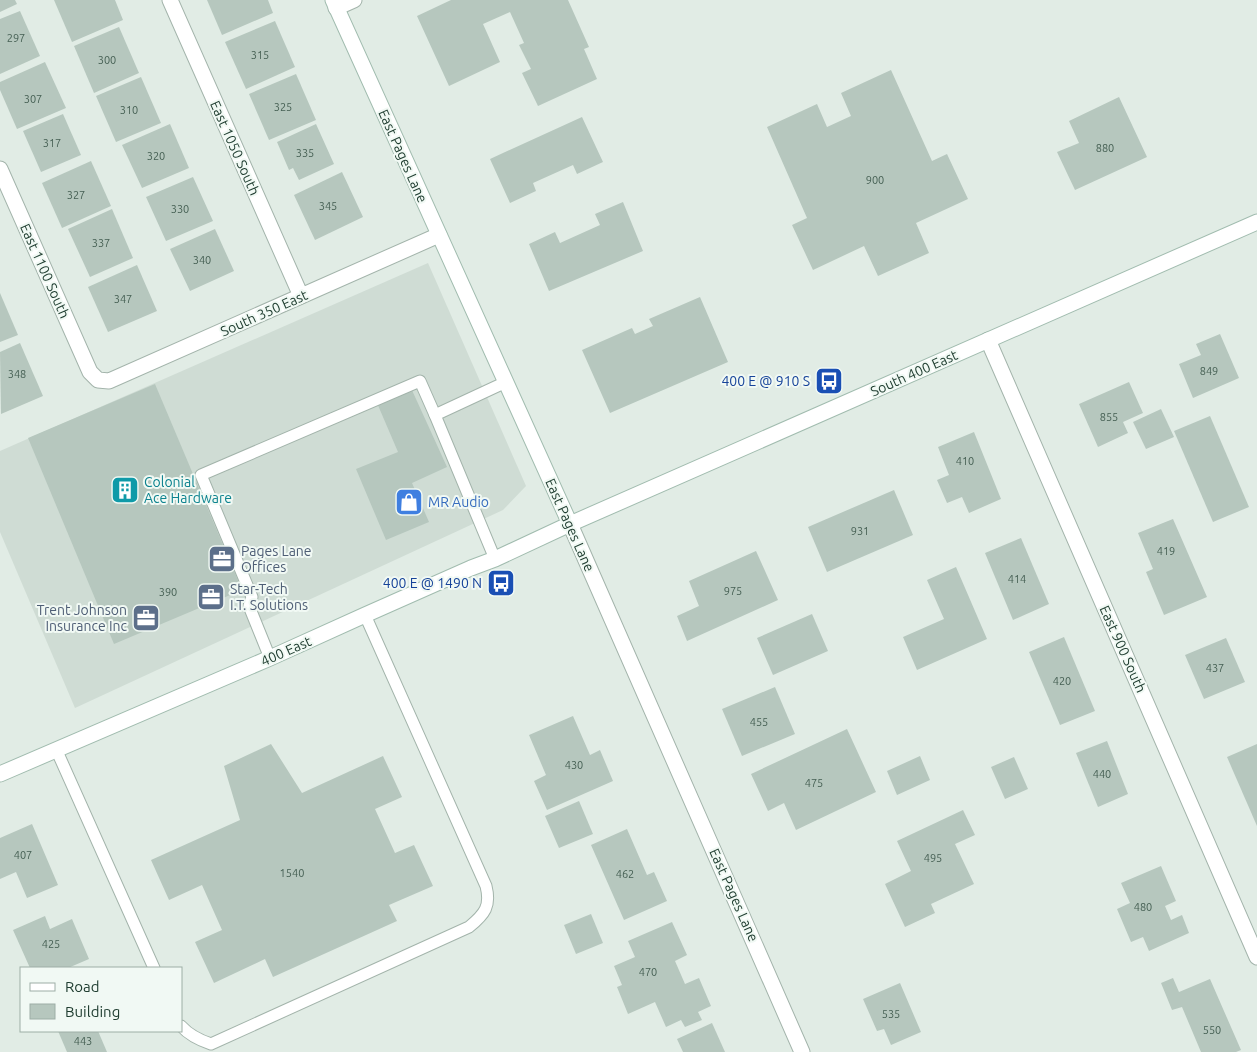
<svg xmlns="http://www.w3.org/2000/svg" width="1257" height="1052" font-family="Ubuntu,sans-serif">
<rect width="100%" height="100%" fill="#e1ece5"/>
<!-- built -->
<polygon fill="#cfdcd4" points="428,263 526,486 503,510 75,708 0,532 0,451"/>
<!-- building -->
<g fill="#b6c7be">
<polygon points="0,0 15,0 17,4 0,12"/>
<polygon points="54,0 115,0 123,20 72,42"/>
<polygon points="207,0 268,0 273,13 222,35"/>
<polygon points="451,0 568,0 589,47 584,49 597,79 538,106 522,73 531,69 519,45 524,43 510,12 483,24 500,62 449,86 417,16"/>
<polygon points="20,11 40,56 0,74 0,19"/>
<polygon points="275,21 295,67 246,89 225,42"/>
<polygon points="119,27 139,73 94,93 74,46"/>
<polygon points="45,62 66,108 17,129 0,90 0,82"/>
<polygon points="891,70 932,161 947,154 968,199 916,223 929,253 878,276 864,246 813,270 792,225 807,218 767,127 817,104 827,127 851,116 841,93"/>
<polygon points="296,74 316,120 269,140 249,94"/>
<polygon points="141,77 161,123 116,142 96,96"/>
<polygon points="1119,97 1147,157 1075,190 1057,152 1079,143 1069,121"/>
<polygon points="63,114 81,155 41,172 23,131"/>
<polygon points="582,117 603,162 577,174 573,165 533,183 536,191 510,203 490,159"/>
<polygon points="170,124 189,168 142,188 122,145"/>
<polygon points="316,124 334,164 299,180 293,168 289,170 277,142"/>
<polygon points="91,161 111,206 62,228 42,183"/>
<polygon points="342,172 363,217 315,240 294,195"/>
<polygon points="193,177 213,221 166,241 146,197"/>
<polygon points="623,202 643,251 549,291 529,244 555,232 560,243 600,225 595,214"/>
<polygon points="112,209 133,258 90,277 68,229"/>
<polygon points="215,229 234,271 190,291 170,249"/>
<polygon points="137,265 157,311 108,332 88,287"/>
<polygon points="0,293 18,335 0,342"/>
<polygon points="700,297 728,362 610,413 582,350 632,328 635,334 653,326 649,319"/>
<polygon points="1220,334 1239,378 1193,398 1179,364 1201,355 1196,344"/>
<polygon points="20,343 43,396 1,414 0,352"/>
<polygon points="1129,382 1143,413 1123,422 1128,433 1098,447 1079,404"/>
<polygon points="155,384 242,590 114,644 28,438"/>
<polygon points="411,388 447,467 412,483 429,522 386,540 356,469 398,452 377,403"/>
<polygon points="1161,409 1174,437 1146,449 1133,422"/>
<polygon points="1210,416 1249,507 1213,522 1174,431"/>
<polygon points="974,432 1001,499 969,513 962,497 947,503 937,480 949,475 938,447"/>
<polygon points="894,490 913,535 827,572 808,527"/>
<polygon points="1173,519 1207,597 1164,615 1146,572 1153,569 1138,533"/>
<polygon points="1021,538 1049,604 1013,620 985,553"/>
<polygon points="756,551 778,600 687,641 677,616 699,606 689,581"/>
<polygon points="956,567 987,639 917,670 903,637 944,619 927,580"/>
<polygon points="812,614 828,651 773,675 757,638"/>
<polygon points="1064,637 1095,711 1060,725 1029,652"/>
<polygon points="1226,638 1245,682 1204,699 1185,655"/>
<polygon points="775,687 795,734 742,756 722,709"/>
<polygon points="573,716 590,755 600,750 613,781 547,810 534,781 546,775 529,735"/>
<polygon points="847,729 876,792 796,830 784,803 768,811 751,774"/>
<polygon points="1107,741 1128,794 1098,807 1076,753"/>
<polygon points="271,744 302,793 383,756 402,797 375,809 395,853 414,845 433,886 389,905 397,921 273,977 265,959 214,983 195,942 222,930 202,885 169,900 151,860 240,820 224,766"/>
<polygon points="1257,744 1257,826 1227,757"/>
<polygon points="920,756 930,780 897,795 887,771"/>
<polygon points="1014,757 1028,789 1005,799 991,767"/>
<polygon points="579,801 593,834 559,848 545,816"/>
<polygon points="963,810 975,835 955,844 974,884 931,904 935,913 905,927 885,884 911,871 897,841"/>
<polygon points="32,824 58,885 27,898 16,872 0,879 0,838"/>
<polygon points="627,829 647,875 654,872 667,901 624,920 591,845"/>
<polygon points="1161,866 1176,901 1165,906 1171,920 1182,915 1189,933 1149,951 1143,937 1131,942 1117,909 1130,903 1121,883"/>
<polygon points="591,914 603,943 576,954 564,925"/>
<polygon points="45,916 50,929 72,919 89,959 68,968 30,968 13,930"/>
<polygon points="672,922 687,955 675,961 685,984 699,978 711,1006 698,1012 702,1020 685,1027 681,1020 666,1027 655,1002 628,1014 617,987 622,985 614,966 635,957 628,941"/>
<polygon points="1173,978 1179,992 1210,979 1241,1050 1236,1052 1201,1052 1182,1007 1172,1010 1161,983"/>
<polygon points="900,983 921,1032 891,1045 884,1029 877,1031 863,999"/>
<polygon points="712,1023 725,1052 683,1052 677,1039"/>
<polygon points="58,1031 98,1031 107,1052 67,1052"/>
</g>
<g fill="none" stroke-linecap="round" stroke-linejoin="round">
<!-- lane casing -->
<g stroke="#a3b4ab" stroke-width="13">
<g id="lane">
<polyline points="495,559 435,415 506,382"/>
<polyline points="270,658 249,606 252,597 201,475 420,381 435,415"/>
<polyline points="56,749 154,968"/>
<path d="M181,1026c8,9 18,14 30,18l258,-117c16,-13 22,-21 17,-41l-121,-271"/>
</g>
</g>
<!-- street casing -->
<g stroke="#a3b4ab" stroke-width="17">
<g id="street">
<polyline points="170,0 301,296"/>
<polyline points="336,8 354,0"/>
<polyline points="0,169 90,372 98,380 109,381 439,235"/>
<polyline points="988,340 1257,957"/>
<polyline points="570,524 802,1052"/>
</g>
</g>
<!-- secondary casing -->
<g stroke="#a1bcaf" stroke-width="17">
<g id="secondary">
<polyline points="333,0 570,524"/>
<polyline points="0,774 270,658 365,615 471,568 495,559 570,524 1257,222"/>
</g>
</g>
<!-- lane -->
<use href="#lane" stroke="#fff" stroke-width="11"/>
<!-- street -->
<use href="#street" stroke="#fff" stroke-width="15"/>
<!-- secondary -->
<use href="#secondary" stroke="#fff" stroke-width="15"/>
</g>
<!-- icons -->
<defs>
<g id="bus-square" transform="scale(1.4375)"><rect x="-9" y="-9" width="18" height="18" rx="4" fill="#1a4fb4" stroke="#f1f9f4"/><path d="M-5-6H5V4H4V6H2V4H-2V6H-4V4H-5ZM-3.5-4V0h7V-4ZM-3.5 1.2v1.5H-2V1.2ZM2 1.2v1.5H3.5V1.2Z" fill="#fff"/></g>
<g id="building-square" transform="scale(1.4375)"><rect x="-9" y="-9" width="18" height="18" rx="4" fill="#0f9aa8" stroke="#f1f9f4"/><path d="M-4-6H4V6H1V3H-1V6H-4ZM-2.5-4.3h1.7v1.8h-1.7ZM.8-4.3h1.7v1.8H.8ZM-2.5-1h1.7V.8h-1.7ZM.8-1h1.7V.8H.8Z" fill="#fff"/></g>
<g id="shop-square" transform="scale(1.4375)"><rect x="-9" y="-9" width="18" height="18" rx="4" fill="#3f7fe0" stroke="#f1f9f4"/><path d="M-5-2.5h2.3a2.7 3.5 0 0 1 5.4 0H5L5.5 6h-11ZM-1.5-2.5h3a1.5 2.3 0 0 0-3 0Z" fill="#fff"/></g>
<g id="office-square" transform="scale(1.4375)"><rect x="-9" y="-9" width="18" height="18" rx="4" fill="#5c6f8a" stroke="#f1f9f4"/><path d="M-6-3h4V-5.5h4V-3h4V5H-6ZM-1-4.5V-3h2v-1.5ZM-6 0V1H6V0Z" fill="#fff"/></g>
</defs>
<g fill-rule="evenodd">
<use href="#bus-square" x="829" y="381"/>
<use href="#building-square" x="125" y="490"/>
<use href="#shop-square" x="409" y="502"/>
<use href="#office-square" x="222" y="559"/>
<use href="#bus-square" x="501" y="583"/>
<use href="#office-square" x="211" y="597"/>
<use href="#office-square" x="146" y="618"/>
</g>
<g text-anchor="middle" stroke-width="4" stroke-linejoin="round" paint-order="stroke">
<!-- number labels -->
<g font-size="11" fill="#466054">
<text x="16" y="42">297</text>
<text x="260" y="59">315</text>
<text x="107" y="64">300</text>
<text x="33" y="103">307</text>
<text x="283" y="111">325</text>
<text x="129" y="114">310</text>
<text x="52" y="147">317</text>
<text x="1105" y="152">880</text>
<text x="305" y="157">335</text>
<text x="156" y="160">320</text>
<text x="875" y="184">900</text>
<text x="76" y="199">327</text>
<text x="328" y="210">345</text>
<text x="180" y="213">330</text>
<text x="101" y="247">337</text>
<text x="202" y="264">340</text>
<text x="123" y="303">347</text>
<text x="1209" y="375">849</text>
<text x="17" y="378">348</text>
<text x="1109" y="421">855</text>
<text x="965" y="465">410</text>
<text x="860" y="535">931</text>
<text x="1166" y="555">419</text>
<text x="1017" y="583">414</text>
<text x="733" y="595">975</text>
<text x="168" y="596">390</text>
<text x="1215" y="672">437</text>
<text x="1062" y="685">420</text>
<text x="759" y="726">455</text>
<text x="574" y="769">430</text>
<text x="1102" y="778">440</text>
<text x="814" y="787">475</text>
<text x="23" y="859">407</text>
<text x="933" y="862">495</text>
<text x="292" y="877">1540</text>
<text x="625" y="878">462</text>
<text x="1143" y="911">480</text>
<text x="51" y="948">425</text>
<text x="648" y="976">470</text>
<text x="891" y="1018">535</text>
<text x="1212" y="1034">550</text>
<text x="83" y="1045">443</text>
</g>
<!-- street labels -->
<g font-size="14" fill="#203e31" stroke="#f1f9f4">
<text transform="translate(235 148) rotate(66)" y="5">East 1050 South</text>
<text transform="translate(403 156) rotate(66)" y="5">East Pages Lane</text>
<text transform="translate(45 271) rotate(66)" y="5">East 1100 South</text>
<text transform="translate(264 313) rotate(-24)" y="5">South 350 East</text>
<text transform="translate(914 373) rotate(-24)" y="5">South 400 East</text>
<text transform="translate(570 525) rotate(66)" y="5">East Pages Lane</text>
<text transform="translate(1123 649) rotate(66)" y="5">East 900 South</text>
<text transform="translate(286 651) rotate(-24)" y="5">400 East</text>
<text transform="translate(734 895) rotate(66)" y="5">East Pages Lane</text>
</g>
<!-- transit labels -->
<g font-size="14" fill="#164399" stroke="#f1f9f4" text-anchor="end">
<text x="810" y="386">400 E @ 910 S</text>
<text x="482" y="588">400 E @ 1490 N</text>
</g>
<!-- culture labels -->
<g font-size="14" fill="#0d838f" stroke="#f1f9f4" text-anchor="start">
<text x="144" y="487">Colonial<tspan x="144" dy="16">Ace Hardware</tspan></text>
</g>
<!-- shop labels -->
<g font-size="14" fill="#366cbe" stroke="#f1f9f4" text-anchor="start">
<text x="428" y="507">MR Audio</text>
</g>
<!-- service labels -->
<g font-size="14" fill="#4e5e75" stroke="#f1f9f4" text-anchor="start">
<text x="241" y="556">Pages Lane<tspan x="241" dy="16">Offices</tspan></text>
<text x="230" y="594">Star-Tech<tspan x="230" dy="16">I.T. Solutions</tspan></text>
<text x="127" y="615" text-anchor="end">Trent Johnson<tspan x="127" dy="16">Insurance Inc</tspan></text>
</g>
</g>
<!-- legend -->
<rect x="20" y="967" width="162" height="65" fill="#f1f9f4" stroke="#9daea6"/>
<rect x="30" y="983" width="25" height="8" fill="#ffffff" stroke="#9daea6"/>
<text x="65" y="992" font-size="15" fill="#203e31">Road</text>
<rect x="30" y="1004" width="25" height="15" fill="#b6c7be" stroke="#9daea6"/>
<text x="65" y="1017" font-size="15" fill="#203e31">Building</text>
</svg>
